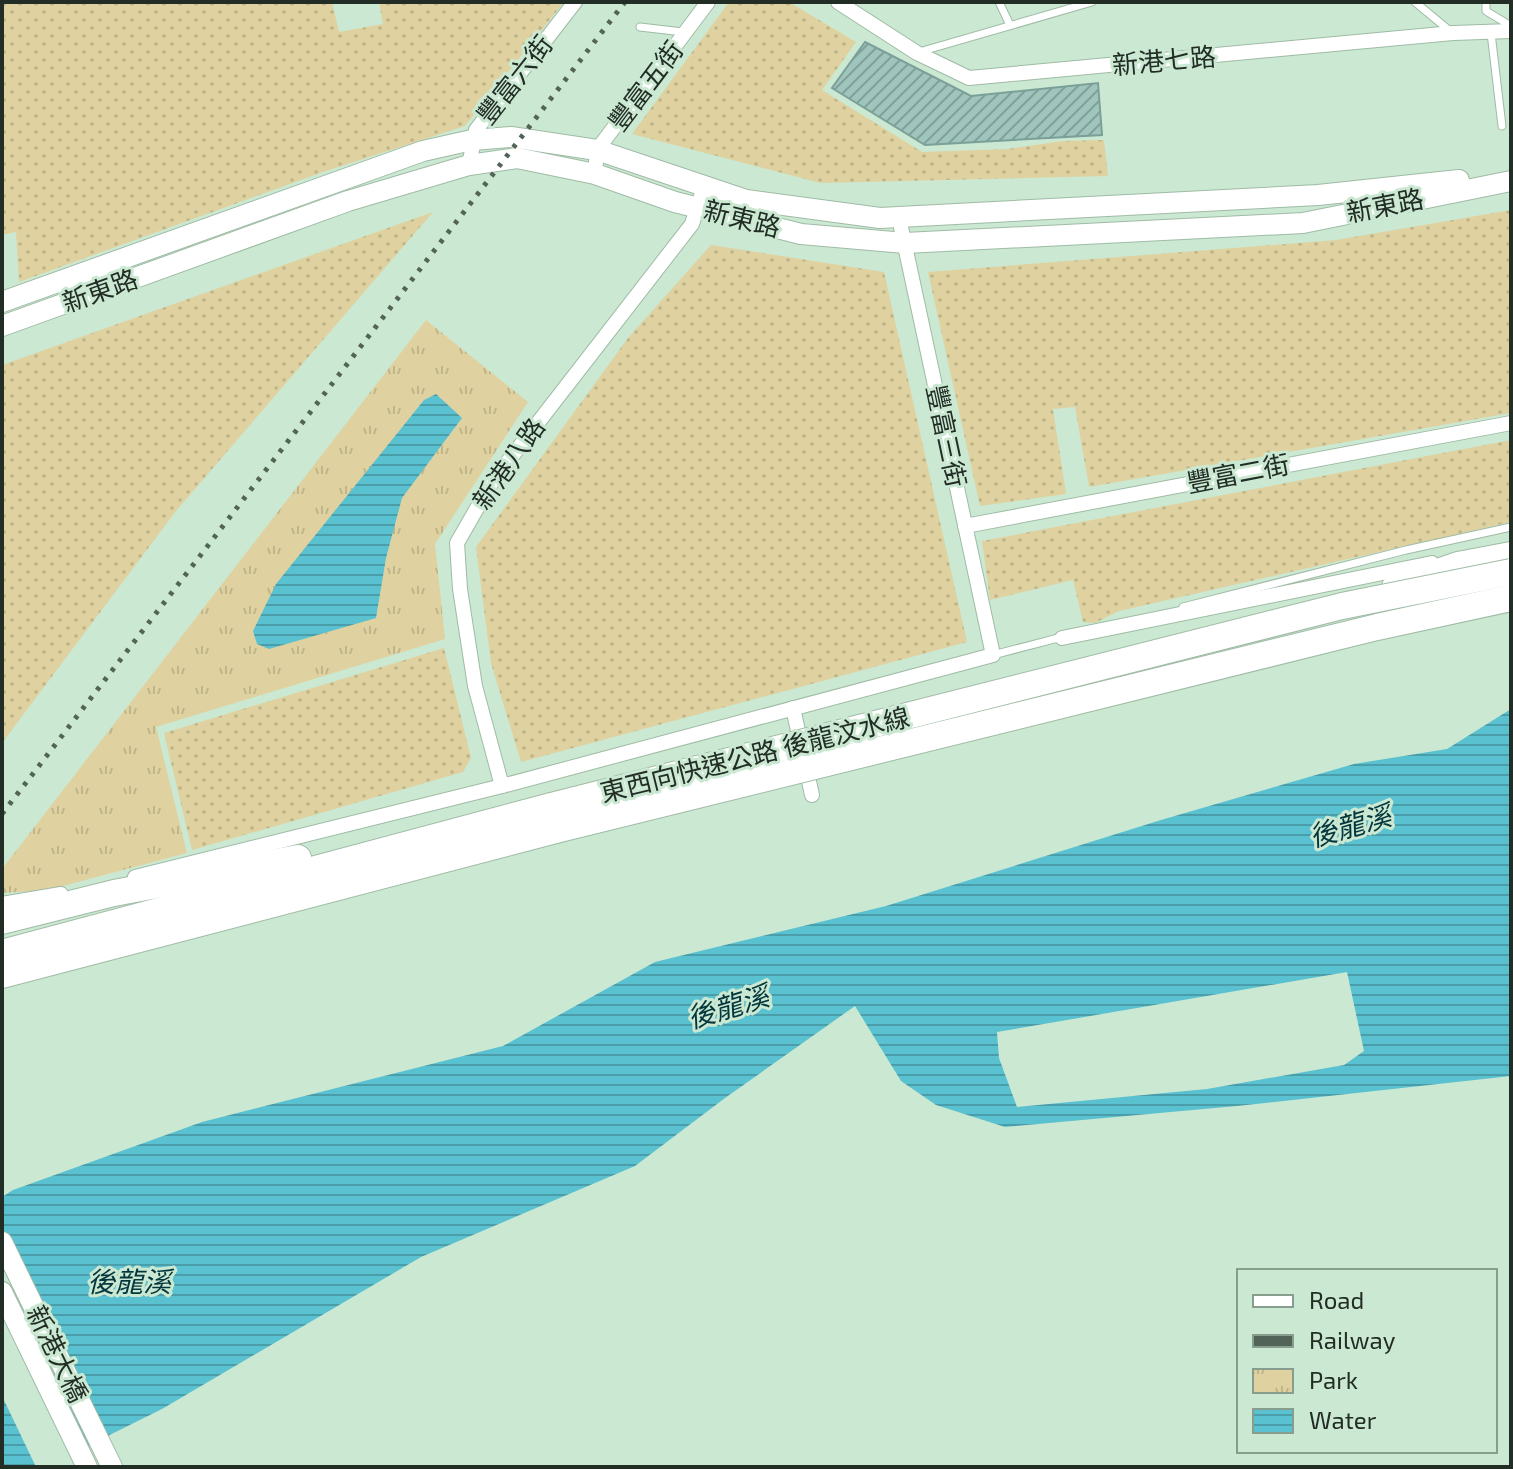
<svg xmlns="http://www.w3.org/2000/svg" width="1513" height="1469" font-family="'Exo 2','Noto Sans TC',sans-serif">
<defs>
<pattern id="grass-dots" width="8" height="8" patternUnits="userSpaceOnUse" patternTransform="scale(2)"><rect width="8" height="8" fill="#dfd2a0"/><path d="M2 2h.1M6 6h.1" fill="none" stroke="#bfb58a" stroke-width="1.8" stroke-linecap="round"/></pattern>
<pattern id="park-tufts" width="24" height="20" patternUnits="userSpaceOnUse" patternTransform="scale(2)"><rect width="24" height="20" fill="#dfd2a0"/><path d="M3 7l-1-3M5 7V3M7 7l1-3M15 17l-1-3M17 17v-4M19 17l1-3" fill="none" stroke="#bfb58a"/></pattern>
<pattern id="water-rules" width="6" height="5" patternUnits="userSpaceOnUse" patternTransform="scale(2)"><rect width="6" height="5" fill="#5ac1d0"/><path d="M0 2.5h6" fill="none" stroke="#4a9da9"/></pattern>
<pattern id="building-hatch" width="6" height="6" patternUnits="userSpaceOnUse" patternTransform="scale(2)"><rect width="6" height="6" fill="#9fc5bd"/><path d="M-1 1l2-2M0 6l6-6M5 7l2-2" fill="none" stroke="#81a099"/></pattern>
</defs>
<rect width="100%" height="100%" fill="#cbe8d2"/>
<!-- grass -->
<g fill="url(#grass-dots)">
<polygon points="2,2 332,2 339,32 383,24 379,2 564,2 465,126 323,172 19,282 16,232 2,235"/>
<polygon points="729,2 789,2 856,42 822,90 922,152 1007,149 1063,141 1104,140 1108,176 821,183 632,134"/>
<polygon points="1511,210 1511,413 1089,487 1075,407 1053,409 1066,494 980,506 928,272 1336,240"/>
<polygon points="433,212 176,511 2,743 2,365"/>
<polygon points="711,245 884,272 967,642 521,762 491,663 476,547 628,338"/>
<polygon points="1511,440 1511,522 1119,611 1095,623 1083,622 1073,580 990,600 982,541"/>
<polygon points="444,648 471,758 463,772 192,850 164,733"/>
</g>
<!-- park -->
<polygon fill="url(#park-tufts)" points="426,320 528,402 435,544 445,639 156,727 187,853 48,890 2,893 2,869"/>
<!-- water -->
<g fill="url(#water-rules)" fill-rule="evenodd">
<polygon points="436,394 462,418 402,498 386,558 376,618 269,649 257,644 253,631 276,584 424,400"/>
<path d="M1511,709v367l-274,30 -232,21 -69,-22 -35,-24 -46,-75 -130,92 -90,68 -214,91 -259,152 -117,58h-43v-270l11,-7 189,-68 301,-76 152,-84 231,-56 275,-86 193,-56 93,-15zM1347,972l17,79 -20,14 -137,24 -190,18 -18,-49 -2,-26z"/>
</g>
<!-- pier -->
<polygon fill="#cbe8d2" points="2,1266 90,1449 54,1467 36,1467 2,1396"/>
<!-- building -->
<polygon fill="url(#building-hatch)" stroke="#7aa098" stroke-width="2" points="865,42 971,96 1098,83 1102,135 925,145 832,88"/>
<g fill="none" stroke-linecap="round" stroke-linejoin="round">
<!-- lane casing -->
<g stroke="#9fbba5" stroke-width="9">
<g id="lane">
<polyline points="999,2 1010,25"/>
<polyline points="1415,2 1450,31"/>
<polyline points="1486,2 1486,11 1511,26"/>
<polyline points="640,27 683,32"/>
<polyline points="1491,33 1502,126"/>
<polyline points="919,52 1092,2"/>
<polyline points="1183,607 1406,550 1511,527"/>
<polyline points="993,655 1062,637"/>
</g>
</g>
<!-- street casing -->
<g stroke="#9fbba5" stroke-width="16">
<g id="street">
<polyline points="838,2 917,53 969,78 1453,33 1511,31"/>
<polyline points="469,165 476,130 575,2"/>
<polyline points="595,174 597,150 708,2"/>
<polyline points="965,526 1511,423"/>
<polyline points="1062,638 1432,563"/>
<polyline points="793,708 812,795"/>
<polyline points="502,786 475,686 460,589 457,543 492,482 692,224 704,187"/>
<polyline points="135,877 502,786 993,655 899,218"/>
<polyline points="2,904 61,894"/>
</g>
</g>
<!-- secondary casing -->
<g stroke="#9fbba5" stroke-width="22">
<g id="secondary">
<polyline points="2,302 423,151 472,140 511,137 597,150 746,200 880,218 1318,195 1459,180"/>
<polyline points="2,326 348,201 469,165 517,158 595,174 675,202 801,234 905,243 1303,223 1511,181"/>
<polyline points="2,1242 112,1467"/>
<polyline points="2,1292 87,1467"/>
</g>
</g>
<!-- highway casing -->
<g stroke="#9fbba5" stroke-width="28">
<g id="highway">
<polyline points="1395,587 1458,565 1511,555"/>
<polyline points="2,921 114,893 298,858"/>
<polyline points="2,953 551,806"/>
<polyline points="2,975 556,830"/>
</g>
</g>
<!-- lane -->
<use href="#lane" stroke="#fff" stroke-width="7"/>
<!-- street -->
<use href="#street" stroke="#fff" stroke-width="14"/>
<!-- secondary -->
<use href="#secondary" stroke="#fff" stroke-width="20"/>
<!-- highway -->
<use href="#highway" stroke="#fff" stroke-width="26"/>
<!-- rail -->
<polyline stroke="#526357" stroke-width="5" stroke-dasharray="4 8" stroke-linecap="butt" points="2,814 625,2"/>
<!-- highway-bridge casing -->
<g stroke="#9fbba5" stroke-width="28" stroke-linecap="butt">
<g id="highway-bridge">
<polyline points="551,806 1342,606 1511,572"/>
<polyline points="556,830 1377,627 1511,598"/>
</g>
</g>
<!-- highway-bridge -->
<use href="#highway-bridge" stroke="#fff" stroke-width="26"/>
</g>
<g text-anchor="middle" stroke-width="6" stroke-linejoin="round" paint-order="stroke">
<!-- street labels -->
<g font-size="26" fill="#222d25" stroke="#cbe8d2">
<text transform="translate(1164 61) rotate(-5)" y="9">新港七路</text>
<text transform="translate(515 80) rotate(-52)" y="9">豐富六街</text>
<text transform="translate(646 86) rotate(-53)" y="9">豐富五街</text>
<text transform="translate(1385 206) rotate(-11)" y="9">新東路</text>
<text transform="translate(742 219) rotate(14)" y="9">新東路</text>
<text transform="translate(100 291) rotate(-20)" y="9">新東路</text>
<text transform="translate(946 436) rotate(78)" y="9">豐富三街</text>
<text transform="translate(509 464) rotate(-55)" y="9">新港八路</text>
<text transform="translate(1238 474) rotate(-11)" y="9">豐富二街</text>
<text transform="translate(755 755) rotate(-14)" y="9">東西向快速公路 後龍汶水線</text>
<text transform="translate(57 1354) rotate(64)" y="9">新港大橋</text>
</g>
<!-- water labels -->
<g font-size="28" font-style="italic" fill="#03363d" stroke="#cbe8d2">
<text transform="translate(1350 826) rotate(-16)" y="10">後龍溪</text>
<text transform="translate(728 1007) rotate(-17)" y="10">後龍溪</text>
<text x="129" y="1292">後龍溪</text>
</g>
</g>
<!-- border -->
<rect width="1513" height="1469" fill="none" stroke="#222d25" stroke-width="8"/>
<!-- legend -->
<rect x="1237" y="1269" width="260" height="184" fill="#cbe8d2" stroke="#879d8d" stroke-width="2"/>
<rect x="1253" y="1295" width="40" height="12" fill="#ffffff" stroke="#879d8d" stroke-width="2"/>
<text x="1309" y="1309" font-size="24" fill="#222d25">Road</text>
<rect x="1253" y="1335" width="40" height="12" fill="#526357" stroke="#879d8d" stroke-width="2"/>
<text x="1309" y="1349" font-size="24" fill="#222d25">Railway</text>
<rect x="1253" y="1369" width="40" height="24" fill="url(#park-tufts)" stroke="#879d8d" stroke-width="2"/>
<text x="1309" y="1389" font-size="24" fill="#222d25">Park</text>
<rect x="1253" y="1409" width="40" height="24" fill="url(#water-rules)" stroke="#879d8d" stroke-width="2"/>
<text x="1309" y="1429" font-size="24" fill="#222d25">Water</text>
</svg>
